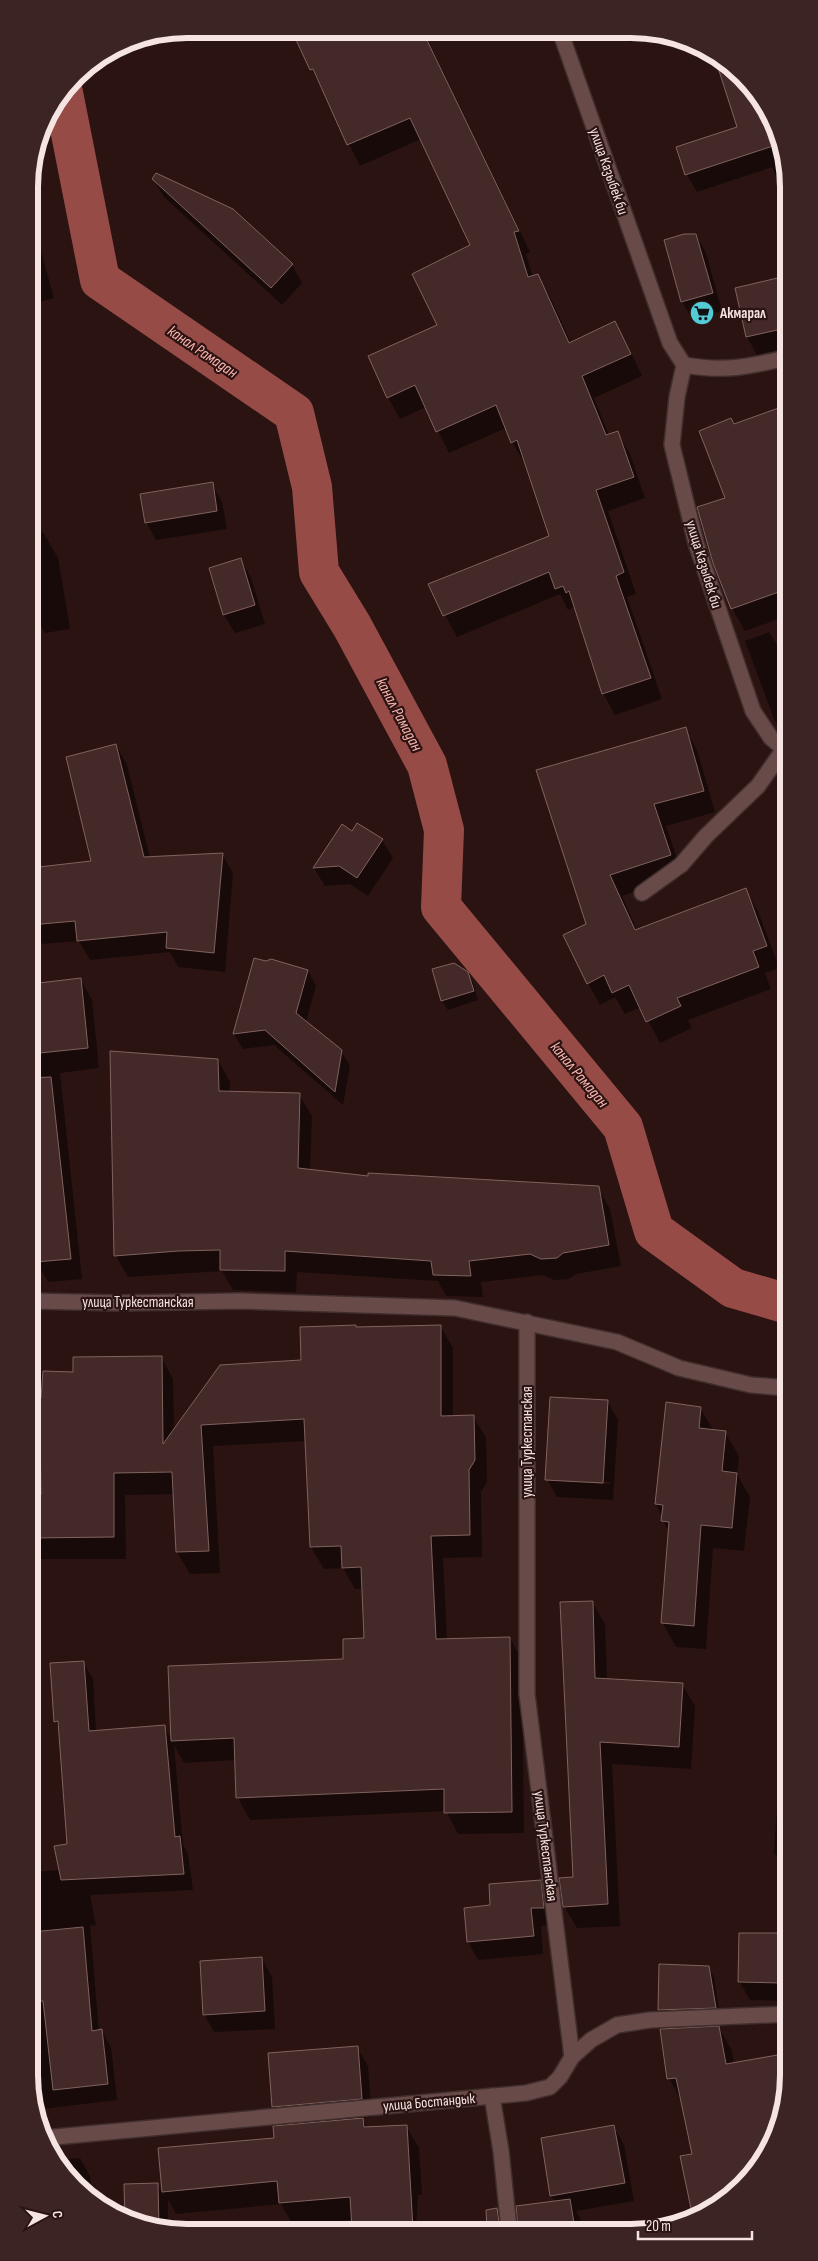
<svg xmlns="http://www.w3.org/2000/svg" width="818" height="2261" font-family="'Sofia Sans Condensed',sans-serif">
<rect width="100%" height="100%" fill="#2b1311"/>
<!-- shadow -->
<g fill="#0007" fill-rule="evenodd">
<polygon points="292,29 423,30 530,252 526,254 533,277 538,276 550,297 571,343 615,323 627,344 642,376 594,398 609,435 617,432 630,454 645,498 608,511 636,594 627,597 662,699 615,715 603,693 575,607 568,610 560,594 457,637 445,615 551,536 526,463 525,464 512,442 506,428 449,453 426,407 400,419 388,397 439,326 472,245 421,139 360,166"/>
<polygon points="599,31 616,32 602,37"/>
<polygon points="624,32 656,32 630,42"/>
<polygon points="719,56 743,75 768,108 786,155 786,201 772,167 697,192 687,175 678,148 738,128"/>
<polygon points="153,179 292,265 302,283 282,305 164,197"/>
<polygon points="29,208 54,298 29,305"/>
<polygon points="696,235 706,253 722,311 692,319 682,301"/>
<polygon points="786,278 786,348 757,355 747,337 737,289"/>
<polygon points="787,406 787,616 745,631 732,608 727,499 734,425"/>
<polygon points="212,484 222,502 227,529 156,540 146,522"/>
<polygon points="43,532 58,558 70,629 45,633 30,607 30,534"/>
<polygon points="241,560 251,578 265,624 235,633 224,615 210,569"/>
<polygon points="769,632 780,650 787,669 787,738 774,719 745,641"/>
<polygon points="685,729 697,750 715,812 666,826 683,876 622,896 637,930 745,890 758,911 779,968 765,973 771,989 688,1020 692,1028 660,1043 641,1007 625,1014 615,997 600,1005 588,983 587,925 537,771"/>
<polygon points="116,745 127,765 150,858 222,854 233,873 225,972 178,967 170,952 90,960 79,941 42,944 31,925 93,862"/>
<polygon points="343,826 352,833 382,840 393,858 368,896 350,884 325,886 314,868"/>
<polygon points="255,959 308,971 316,986 306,1022 341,1051 350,1066 343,1105 274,1045 243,1049 234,1034"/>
<polygon points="433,970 467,973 473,982 478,1000 448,1010 442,1001"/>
<polygon points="81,980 92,1000 99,1068 60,1073 82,1279 48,1282 40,1268 31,1269 30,985"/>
<polygon points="218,1060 230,1082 230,1093 299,1095 312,1116 310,1171 370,1177 598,1188 610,1209 621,1266 576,1274 569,1279 554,1280 543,1275 481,1282 483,1297 446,1296 438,1281 297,1272 296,1292 233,1290 222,1271 128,1277 116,1256"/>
<polygon points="440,1326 453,1348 453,1416 473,1416 486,1438 487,1482 481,1492 482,1557 443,1558 447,1640 510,1638 522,1660 524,1833 458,1834 446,1811 250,1820 238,1798 236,1760 184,1763 174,1745 183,1845 188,1854 193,1890 90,1895 96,1925 90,1926 99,2031 102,2031 111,2047 117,2100 33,2110 32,1872 60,1870 69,1845 60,1730 55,1721 83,1662 93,1679 96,1732 164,1727 172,1740 344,1660 365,1640 363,1589 355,1589 343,1568 324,1569 311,1547 306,1441 213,1446 220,1573 190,1574 177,1552 174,1494 125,1495 126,1559 31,1559 31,1373 74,1373 161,1357 173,1379 174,1431 303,1362 356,1328"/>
<path d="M607,1401l11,19 -5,80 -56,-3 -10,-18zM556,1479l54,3 -1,2 -53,-3z"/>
<polygon points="700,1408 714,1431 725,1433 739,1456 737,1474 750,1497 744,1551 713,1548 706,1649 676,1647 663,1623 669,1533 656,1504"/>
<polygon points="784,1431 788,1431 788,1490 783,1482"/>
<polygon points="592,1602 605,1624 607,1680 682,1684 695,1706 691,1769 612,1764 620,1926 577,1928 564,1906 574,1878"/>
<polygon points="783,1765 788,1765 789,1871 785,1871 774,1852 777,1809 781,1809"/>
<polygon points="540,1881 550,1899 554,1926 541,1926 543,1954 478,1960 468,1942 492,1906"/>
<polygon points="740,1934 789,1935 789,2001 750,2000 739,1981"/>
<polygon points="262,1959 272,1977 275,2029 214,2032 204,2014"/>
<polygon points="660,1965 709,1968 714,1977 720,2017 664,2019 659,2010"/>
<polygon points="719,2028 732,2051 734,2064 789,2085 777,2135 750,2178 711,2211 694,2155 682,2102 669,2078"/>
<polygon points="357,2047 368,2066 372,2117 362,2118 368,2128 406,2126 419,2148 422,2195 418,2195 416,2229 353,2229 352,2220 293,2225 281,2204 176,2214 168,2199 168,2229 156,2229 126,2219 158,2184 163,2195 159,2149 275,2139 284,2126 273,2107 269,2054"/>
<polygon points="614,2127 624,2145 634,2201 576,2211 580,2218 582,2229 518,2229 517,2207 555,2202 551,2196"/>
<polygon points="80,2158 90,2176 93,2199 75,2186 55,2160"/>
</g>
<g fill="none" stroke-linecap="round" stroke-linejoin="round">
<!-- canal -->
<polyline stroke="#964b47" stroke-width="40" points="63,93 100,280 294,413 312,487 319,572 352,626 427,765 444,830 441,907 623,1127 654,1231 733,1288 788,1304"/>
</g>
<!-- building -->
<g fill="#432927" stroke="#81625f">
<polygon points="291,29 422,30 519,231 514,232 528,277 538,274 569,343 615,321 631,354 582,376 606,435 618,431 634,477 596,490 624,572 616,576 651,678 602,694 569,591 566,593 563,586 555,589 549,572 443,616 428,584 549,536 517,440 511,443 496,405 436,432 415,385 387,398 368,356 437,325 412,274 470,245 410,118 347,145 313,69 310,70"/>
<polygon points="713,52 743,75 768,108 782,143 685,175 676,147 737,127"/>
<polygon points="156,173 233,209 293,264 271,288 152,179"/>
<polygon points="684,234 696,234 713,293 681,302 664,240"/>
<polygon points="786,276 786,328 746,337 735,288"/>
<polygon points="787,405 787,589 731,609 713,563 697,507 725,498 699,431 731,418 734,424"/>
<polygon points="213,482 217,511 145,523 140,494"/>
<polygon points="241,558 255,605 223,615 209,568"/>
<polygon points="686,727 704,791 654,804 671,855 610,875 635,930 746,888 767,946 753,951 759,967 677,998 681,1006 646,1022 629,985 612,993 604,975 587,984 563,935 586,924 536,770"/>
<polygon points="116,744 144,857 223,853 214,953 166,948 167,932 77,941 75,921 30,925 30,868 91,861 66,757"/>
<polygon points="357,823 383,839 357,878 339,866 313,868 342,824 352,831"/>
<polygon points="254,958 266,961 271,959 308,970 296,1013 342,1050 335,1092 265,1030 233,1034"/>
<polygon points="454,963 468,972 474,991 441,1001 432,969"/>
<polygon points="81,978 88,1048 30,1054 30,984"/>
<polygon points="110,1051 218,1059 219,1091 300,1093 298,1168 368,1176 368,1173 599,1186 609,1245 563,1253 557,1258 541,1259 530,1254 469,1261 471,1276 433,1275 431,1261 285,1251 285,1271 220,1270 220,1250 178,1251 114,1256"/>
<polygon points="51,1077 71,1259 35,1262 34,1248 31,1248 30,1078"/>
<polygon points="356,1325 356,1327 441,1325 441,1416 474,1415 475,1460 469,1470 470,1535 431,1536 436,1639 510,1637 512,1812 444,1813 444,1789 236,1798 234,1738 171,1741 168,1666 343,1659 343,1639 364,1638 361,1567 342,1568 341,1546 310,1547 304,1419 201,1425 209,1551 176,1552 172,1472 114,1473 114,1537 31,1538 31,1496 41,1495 40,1429 31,1429 31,1398 41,1398 43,1371 73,1372 73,1357 162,1356 163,1444 220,1365 301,1360 300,1327"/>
<polygon points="550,1397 608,1400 603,1483 545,1480"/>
<polygon points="666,1402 701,1407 699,1428 726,1431 722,1471 737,1473 732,1528 701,1525 694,1626 661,1623 669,1522 661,1521 663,1505 655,1504"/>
<polygon points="593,1601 595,1678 683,1683 679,1747 600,1742 608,1904 563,1907 559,1878 573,1877 560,1602"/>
<polygon points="84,1661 89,1731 165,1725 175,1837 180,1836 184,1874 61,1880 54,1846 67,1844 58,1721 54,1722 50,1663"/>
<polygon points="541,1880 544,1908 531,1908 534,1936 467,1942 464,1908 490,1905 489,1884"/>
<polygon points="83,1927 92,2031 102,2029 108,2084 53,2090 43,2001 32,2001 32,1932"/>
<polygon points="739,1933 783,1933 782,1983 738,1982"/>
<polygon points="262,1957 265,2011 203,2015 200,1961"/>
<polygon points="659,1964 709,1966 716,2008 658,2010"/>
<polygon points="719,2026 726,2064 789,2053 789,2085 777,2135 750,2178 711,2211 693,2218 680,2156 692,2154 676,2078 667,2079 660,2029"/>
<polygon points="358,2046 362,2099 272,2107 268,2053"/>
<polygon points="363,2118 364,2127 407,2125 413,2229 352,2229 350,2197 279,2203 277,2181 162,2192 158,2148 274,2138 273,2126"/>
<polygon points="614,2125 625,2183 550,2196 541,2138"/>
<polygon points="158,2183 159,2229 125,2219 124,2184"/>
<polygon points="570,2199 575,2229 518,2229 516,2206"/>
<polygon points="497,2208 500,2229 487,2229 486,2210"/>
</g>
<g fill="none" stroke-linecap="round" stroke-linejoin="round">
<!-- street casing -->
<g stroke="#402e2e" stroke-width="18">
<g id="street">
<path d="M560,31l110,312 14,22c40,7 64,2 102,-7"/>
<polyline points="684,365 677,397 672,445 696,543 753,711 771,738 784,749 787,750"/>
<polyline points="642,893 681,865 706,836 758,786 784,749"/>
<polyline points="31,1301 120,1303 239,1301 455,1308 617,1342 679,1368 751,1385 788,1388"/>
<polyline points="527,1322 527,1694 572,2057"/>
<polyline points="492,2096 501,2151 509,2229"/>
<polyline points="44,2138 526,2093 550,2087 560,2077 572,2057 591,2040 617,2025 650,2020 789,2014"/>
</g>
</g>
<!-- street -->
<use href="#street" stroke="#684b48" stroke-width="15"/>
</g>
<!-- icons -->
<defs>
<g id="supermarket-disc" transform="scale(1.25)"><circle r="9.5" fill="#52cbd7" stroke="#2b1311"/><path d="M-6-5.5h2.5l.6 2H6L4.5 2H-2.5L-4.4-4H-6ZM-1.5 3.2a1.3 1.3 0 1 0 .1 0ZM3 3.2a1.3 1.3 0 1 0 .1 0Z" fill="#111"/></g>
</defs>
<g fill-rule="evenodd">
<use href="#supermarket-disc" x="702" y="313"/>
</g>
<g text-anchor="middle" stroke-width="4.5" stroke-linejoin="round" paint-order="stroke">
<!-- street labels -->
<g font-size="15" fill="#f6e4e2" stroke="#2b1311">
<text transform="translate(609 171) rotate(71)" y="5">улица Казыбек би</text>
<text transform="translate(704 564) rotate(73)" y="5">улица Казыбек би</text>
<text x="138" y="1307">улица Туркестанская</text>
<text transform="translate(527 1442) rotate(-90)" y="5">улица Туркестанская</text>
<text transform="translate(546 1846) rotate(83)" y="5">улица Туркестанская</text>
<text transform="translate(429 2102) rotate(-5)" y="5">улица Бостандык</text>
</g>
<!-- poi labels -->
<g font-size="15" font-weight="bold" fill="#f6e4e2" stroke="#2b1311" text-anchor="start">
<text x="720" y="318">Акмарал</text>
</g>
<!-- water labels -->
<g font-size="16" font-style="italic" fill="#f9b5b0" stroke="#2b1311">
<text transform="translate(203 351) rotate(34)" y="6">канал Рамадан</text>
<text transform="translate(400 714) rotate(62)" y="6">канал Рамадан</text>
<text transform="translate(580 1074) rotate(50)" y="6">канал Рамадан</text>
</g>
</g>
<!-- crop -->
<path d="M0 0H818V2261H0ZM187 38H631A149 149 0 0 1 780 187V2075A149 149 0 0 1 631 2224H187A149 149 0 0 1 38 2075V187A149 149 0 0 1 187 38Z" fill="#3b2422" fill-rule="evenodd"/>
<path fill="none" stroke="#f6e4e2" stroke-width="6" d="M187 38H631A149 149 0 0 1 780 187V2075A149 149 0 0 1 631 2224H187A149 149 0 0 1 38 2075V187A149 149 0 0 1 187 38Z"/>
<!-- north arrow -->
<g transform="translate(45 2216) rotate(83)" stroke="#2b1311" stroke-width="4" paint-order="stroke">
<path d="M0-4L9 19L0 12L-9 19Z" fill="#f6e4e2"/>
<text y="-8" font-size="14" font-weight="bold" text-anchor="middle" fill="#f6e4e2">С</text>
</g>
<!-- scale -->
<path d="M638 2231v8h114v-8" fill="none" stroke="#f6e4e2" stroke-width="2.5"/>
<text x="646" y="2231" font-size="15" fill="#f6e4e2" stroke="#2b1311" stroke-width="4" paint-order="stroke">20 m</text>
</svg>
